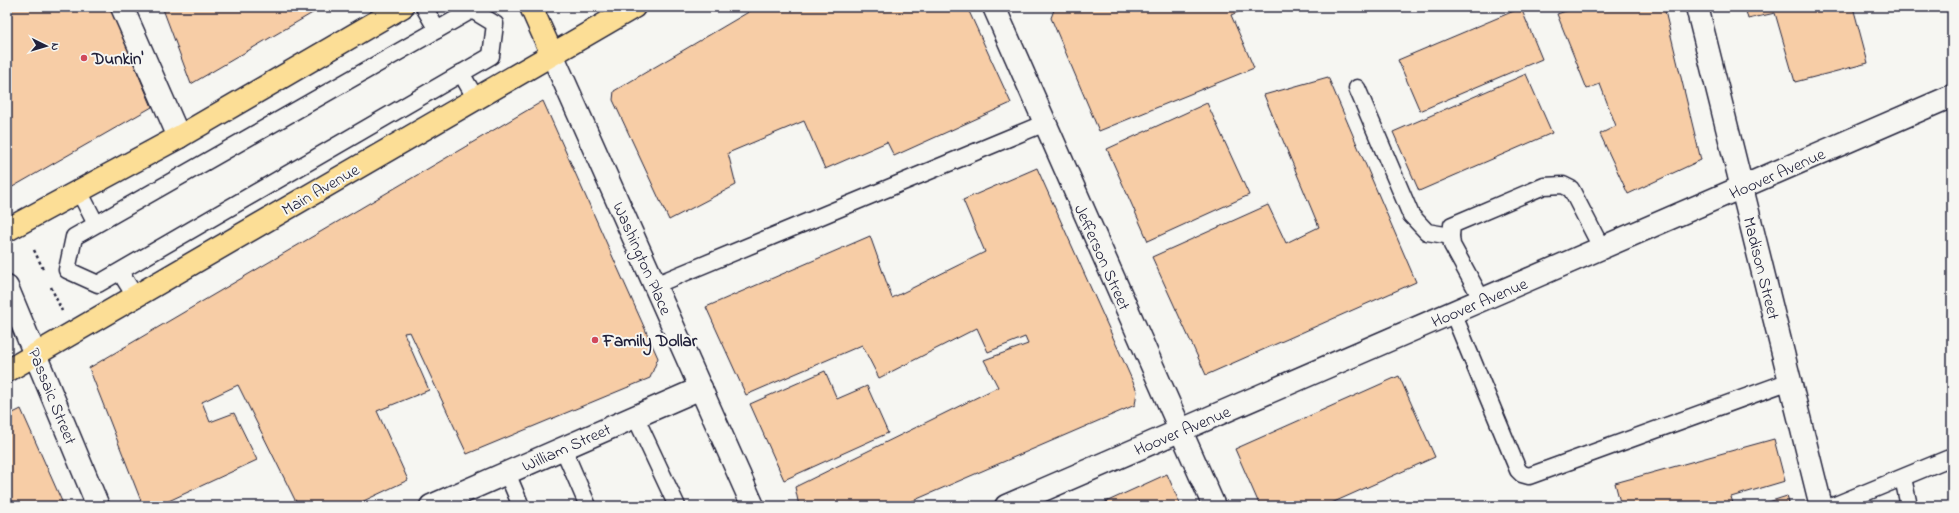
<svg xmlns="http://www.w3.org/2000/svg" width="1959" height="513" font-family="'Indie Flower',sans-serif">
<rect width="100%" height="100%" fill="#f6f6f2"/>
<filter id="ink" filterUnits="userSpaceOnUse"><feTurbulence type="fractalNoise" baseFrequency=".025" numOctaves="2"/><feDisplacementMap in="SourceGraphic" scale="8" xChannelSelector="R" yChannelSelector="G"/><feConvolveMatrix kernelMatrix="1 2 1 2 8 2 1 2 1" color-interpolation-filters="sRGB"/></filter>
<g filter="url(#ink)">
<!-- building -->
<g fill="#f7cda6" stroke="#22223b">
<polygon points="7,7 110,7 152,107 9,189 7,185"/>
<polygon points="171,7 321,7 321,8 191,84 163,9"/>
<polygon points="757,7 967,7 1011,103 894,156 887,142 825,169 804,121 728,153 736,185 669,220 613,100 614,91"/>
<polygon points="1055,7 1249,7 1231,15 1254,68 1099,131 1051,18"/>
<polygon points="1578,7 1664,7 1701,160 1628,194 1600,134 1616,126 1600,84 1587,89 1557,14"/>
<polygon points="1745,7 1853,7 1868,63 1795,82 1775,13 1748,19"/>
<polygon points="1521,8 1542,59 1420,111 1398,60"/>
<polygon points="1526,74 1552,133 1419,191 1393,132"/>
<polygon points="1328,77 1416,282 1206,375 1152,257 1268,205 1286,243 1319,227 1264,95"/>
<polygon points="543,101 658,358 650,378 467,454 410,332 404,333 429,390 377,411 408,480 353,506 298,506 238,385 202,402 210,422 234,413 257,460 158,506 143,506 89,368"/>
<polygon points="1207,103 1249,195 1148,241 1107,149"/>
<polygon points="1037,168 1137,391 1135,405 901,506 799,506 795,487 998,387 984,360 1028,344 1025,337 988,352 977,328 879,378 862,345 746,395 706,307 870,236 892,298 985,252 963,200"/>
<polygon points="825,371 837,399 867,386 888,433 784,480 750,404"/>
<polygon points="1399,376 1435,457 1325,506 1260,506 1235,449"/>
<polygon points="21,409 64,506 7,506 7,416"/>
<polygon points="1774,439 1785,481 1731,497 1734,506 1621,506 1615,483"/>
<polygon points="1167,474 1181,506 1097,506"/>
<polygon points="1787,496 1790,506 1756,506"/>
</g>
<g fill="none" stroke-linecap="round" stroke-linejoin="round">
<!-- service casing -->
<g stroke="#22223b" stroke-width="19">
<g id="service">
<polyline points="424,7 437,30"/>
<polygon points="472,10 495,24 491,56 98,284 67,270 74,237"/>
<polyline points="461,73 476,99"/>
<polyline points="1357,88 1411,215 1427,232 1451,236"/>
<polyline points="79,191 96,224"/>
<polyline points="120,272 135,296"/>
<polyline points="655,285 1045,123"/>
<polyline points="1482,300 1452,245 1451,236 1452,225 1544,186 1563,185 1571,189 1602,249"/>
<polyline points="1453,313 1518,470 1522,474 1529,476 1790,381"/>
<polyline points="635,416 677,506"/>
<polyline points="563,448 588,506"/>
<polyline points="507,473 521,506"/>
<polyline points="1903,478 1909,506"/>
<polyline points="1833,506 1952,457"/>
</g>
</g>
<!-- minor casing -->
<g stroke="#22223b" stroke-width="25">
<g id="minor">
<polyline points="122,7 179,137"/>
<polyline points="431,506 701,388"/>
</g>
</g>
<!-- tertiary casing -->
<g stroke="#22223b" stroke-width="25">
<g id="tertiary">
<polyline points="1742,188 1821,506"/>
<polyline points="7,287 98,506"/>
</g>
</g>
<!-- secondary casing -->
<g stroke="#22223b" stroke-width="25">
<g id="secondary">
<polyline points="994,7 1214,506"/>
<polyline points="1697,7 1742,188"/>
<polyline points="552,54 753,506"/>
<polyline points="1006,506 1952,96"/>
</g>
</g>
<!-- primary casing -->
<g stroke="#22223b" stroke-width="25">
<g id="primary">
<polyline points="531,7 552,54"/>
<polyline points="7,230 179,137 402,7"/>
<polyline points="7,371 634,7"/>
</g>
</g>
<!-- path -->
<g stroke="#22223b" stroke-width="2.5" stroke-dasharray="3 3" stroke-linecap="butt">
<polyline points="34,250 44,271"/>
<polyline points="51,287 62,311"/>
</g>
<!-- service -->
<use href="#service" stroke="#f6f6f2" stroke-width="16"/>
<!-- minor -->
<use href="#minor" stroke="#f6f6f2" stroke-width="22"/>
<!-- tertiary -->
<use href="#tertiary" stroke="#f6f6f2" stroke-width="22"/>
<!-- secondary -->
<use href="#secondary" stroke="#f6f6f2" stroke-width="22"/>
<!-- primary -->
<use href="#primary" stroke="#fcde96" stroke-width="22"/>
</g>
</g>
<!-- markers -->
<g fill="#d1495b" stroke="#f6f6f2" stroke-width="1.5">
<circle cx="84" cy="58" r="4"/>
<circle cx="595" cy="340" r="4"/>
</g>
<g text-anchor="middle" stroke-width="4" stroke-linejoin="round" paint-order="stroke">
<!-- poi labels -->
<g font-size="17" font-weight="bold" fill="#22223b" stroke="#f6f6f2" text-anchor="start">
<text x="92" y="64">Dunkin'</text>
<text x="603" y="346">Family Dollar</text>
</g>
<!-- street labels -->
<g font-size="17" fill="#22223b" stroke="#f6f6f2">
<text transform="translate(1777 173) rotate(-24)" y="6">Hoover Avenue</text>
<text transform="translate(320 189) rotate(-30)" y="6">Main Avenue</text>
<text transform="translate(1103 257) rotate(66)" y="6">Jefferson Street</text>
<text transform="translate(643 258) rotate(66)" y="6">Washington Place</text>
<text transform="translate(1762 268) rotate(76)" y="6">Madison Street</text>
<text transform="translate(1479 302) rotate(-23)" y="6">Hoover Avenue</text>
<text transform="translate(53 396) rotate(68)" y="6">Passaic Street</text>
<text transform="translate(1182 430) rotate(-23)" y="6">Hoover Avenue</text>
<text transform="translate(566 447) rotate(-24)" y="6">William Street</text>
</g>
</g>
<!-- margin -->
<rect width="1959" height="513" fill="none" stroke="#f6f6f2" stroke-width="24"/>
<rect x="12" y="12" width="1935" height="489" fill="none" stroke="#22223b" stroke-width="1.5" filter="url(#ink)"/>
<!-- north arrow -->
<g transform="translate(46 46) rotate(95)" stroke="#f6f6f2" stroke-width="3" paint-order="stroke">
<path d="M0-3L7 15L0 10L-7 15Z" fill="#22223b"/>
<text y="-6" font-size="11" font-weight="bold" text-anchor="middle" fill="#22223b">N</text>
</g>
</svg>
